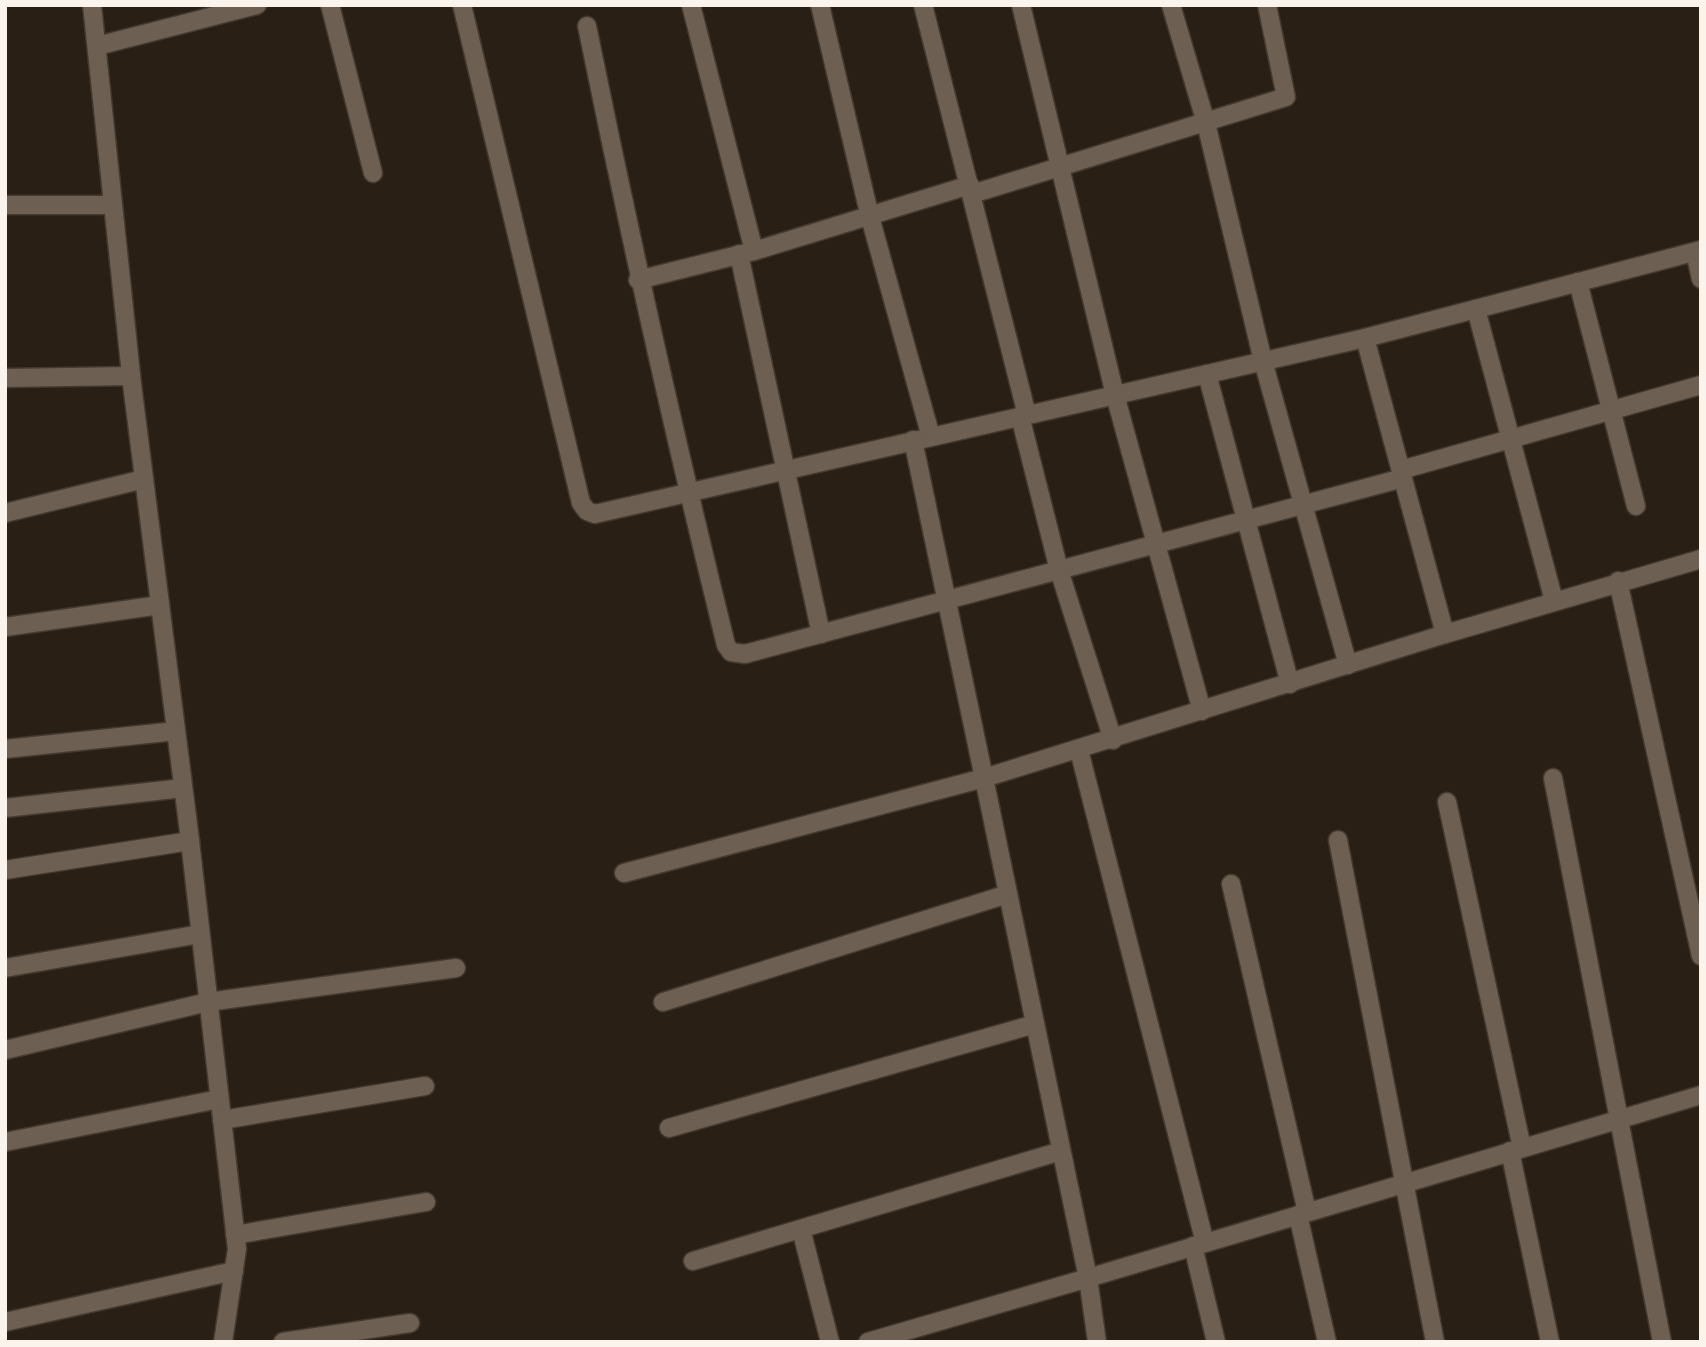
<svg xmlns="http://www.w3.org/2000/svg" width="1706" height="1347" font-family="'Open Sans',sans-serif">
<rect width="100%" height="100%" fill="#2a1f14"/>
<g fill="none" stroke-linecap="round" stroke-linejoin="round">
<!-- minor casing -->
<g stroke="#43392e" stroke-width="21">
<g id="minor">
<polyline points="92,5 132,384 189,832 237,1249 223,1342"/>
<polyline points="330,5 373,173"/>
<polyline points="462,5 581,503 587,511 595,514 1365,338"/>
<polyline points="691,5 754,251"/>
<polyline points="820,5 870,217 931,437"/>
<polyline points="923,5 1027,415"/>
<polyline points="1021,5 1115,395 1202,711"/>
<polyline points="1171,5 1206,123 1263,361 1348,665"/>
<path d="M587,26c42,207 88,413 139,619l5,7 14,2 658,-176"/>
<polyline points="97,46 257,5"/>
<polyline points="972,194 1286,97 1267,5"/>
<polyline points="5,205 113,205"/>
<polyline points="1701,250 1365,338 1445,634 1701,559"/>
<polyline points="1695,252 1701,279"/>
<polyline points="739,254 821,634"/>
<polyline points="638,280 754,251 970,185"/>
<polyline points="1578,282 1636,506"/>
<polyline points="1476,309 1554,601"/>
<polyline points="1207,374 1290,684"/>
<polyline points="5,378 131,376"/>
<polyline points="1020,416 1059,570 1113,740"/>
<polyline points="1401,470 1701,385"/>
<polyline points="5,513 144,479"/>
<polyline points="1618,581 1701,956"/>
<polyline points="5,627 160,605"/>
<polyline points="1445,634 984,778 1088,1278 1701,1095"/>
<polyline points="5,749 176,731"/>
<polyline points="1079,750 1205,1243"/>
<polyline points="1553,778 1662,1342"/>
<polyline points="1447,802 1522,1148"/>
<polyline points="5,808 183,788"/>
<polyline points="1338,840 1435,1342"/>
<polyline points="5,870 190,841"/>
<polyline points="624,873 984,778 913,440"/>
<polyline points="1231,884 1307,1212"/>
<polyline points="5,968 200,934"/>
<polyline points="663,1002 1008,894"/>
<polyline points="5,1050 208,1002 456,968"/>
<polyline points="222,1120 425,1086"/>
<polyline points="669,1128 1035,1024"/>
<polyline points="5,1142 219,1099"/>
<polyline points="1510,1151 1550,1342"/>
<polyline points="1298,1215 1327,1342"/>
<polyline points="801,1229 830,1342"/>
<polyline points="235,1235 426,1202"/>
<polyline points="1193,1246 1216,1342"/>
<polyline points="693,1261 1061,1151"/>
<polyline points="5,1322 234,1271"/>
<polyline points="283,1342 410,1323"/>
<polyline points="868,1342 1088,1278 1097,1342"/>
</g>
</g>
<!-- minor -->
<use href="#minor" stroke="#6d5f52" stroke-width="18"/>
</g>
<!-- border -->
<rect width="1706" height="1347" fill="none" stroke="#fbf4ec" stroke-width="14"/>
</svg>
